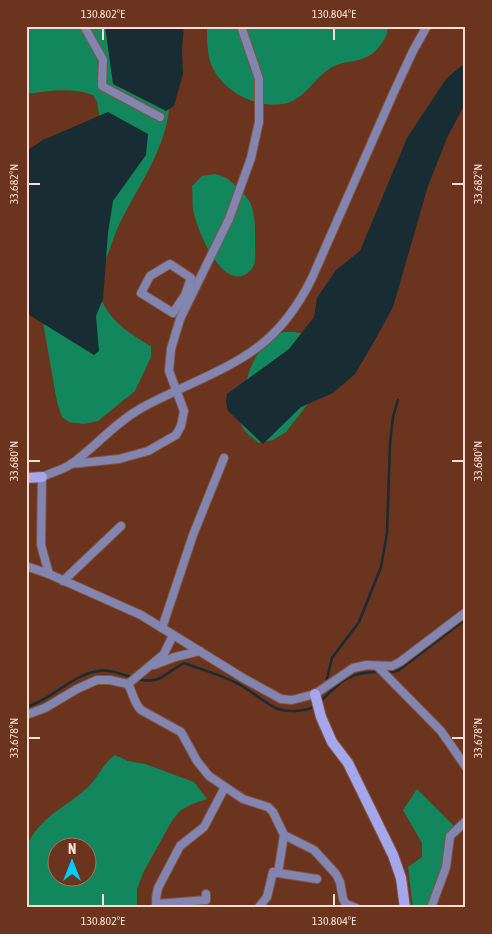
<svg xmlns="http://www.w3.org/2000/svg" width="492" height="934" font-family="'Asap Condensed',sans-serif">
<rect width="100%" height="100%" fill="#6a341f"/>
<!-- forest -->
<g fill="#12875d" fill-rule="evenodd">
<path d="M26,26h133c2,19 4,38 7,57 1,8 4,18 3,27 -4,37 -28,73 -45,105 -7,12 -11,25 -16,39 -5,11 -13,21 -10,35 5,27 31,45 53,57v11l-16,34 -37,30 -14,3 -15,-2 -7,-5 -5,-15 -17,-97 60,-185 -3,-18 -4,-7c-22,-8 -44,-4 -67,-1z"/>
<path d="M207,26h181c0,8 -4,15 -9,21 -15,19 -32,10 -50,22 -15,10 -24,29 -42,34 -29,7 -65,-11 -76,-39 -4,-11 -4,-26 -4,-38z"/>
<path d="M215,174c3,1 8,2 11,4 6,3 21,19 24,24 6,13 5,29 5,42 0,8 2,19 -4,26 -27,28 -55,-42 -58,-61 -1,-7 0,-15 -1,-23l10,-10z"/>
<path d="M284,332h11l20,4 6,41 -14,28 -21,27 -13,8 -15,3c-5,-5 -14,-11 -16,-17 -3,-5 0,-13 0,-19 3,-29 12,-64 42,-75z"/>
<path d="M115,755l13,6 17,3 49,18 13,17 -15,5 -11,6 -8,9 -29,52 -7,18v19h-111c0,-12 -2,-54 1,-62 11,-27 38,-39 58,-56 13,-11 17,-26 30,-35zM88,846v30h-30v-30z"/>
<polygon points="417,789 455,827 445,841 442,871 428,908 413,908 408,867 422,857 422,843 403,810"/>
</g>
<!-- water -->
<g fill="#182c33">
<polygon points="105,26 184,26 182,50 183,74 174,106 166,111 113,84"/>
<polygon points="466,65 466,102 447,138 428,186 393,307 375,340 355,374 333,393 301,407 263,444 228,411 226,401 227,394 289,349 314,317 317,298 336,270 360,251 407,138 446,79 461,66"/>
<polygon points="108,112 148,134 146,155 113,201 108,233 103,299 96,316 99,351 94,355 26,313 26,151 43,140"/>
</g>
<g fill="none" stroke-linecap="round" stroke-linejoin="round">
<!-- stream -->
<g stroke="#182c33" stroke-width="2.5">
<polyline points="385,672 392,672 399,670 466,619"/>
<polyline points="326,683 332,658 359,622 381,567 387,533 390,443 393,417 398,400"/>
<path d="M320,702c20,-20 30,-31 59,-30"/>
<path d="M26,707c26,-7 45,-32 72,-36 20,-4 40,15 60,8 9,-4 18,-12 26,-16 19,7 41,13 58,23 12,7 24,18 36,23 10,3 30,3 38,-4"/>
</g>
<!-- street casing -->
<g stroke="#85523f" stroke-width="10">
<g id="street">
<polyline points="84,26 103,60 102,86 160,117"/>
<polyline points="185,295 173,313 141,293 150,276 170,264 191,278 185,295 190,298"/>
<polyline points="71,464 119,459 148,451 176,435 181,426 184,411 169,371 171,349 180,319 229,219 251,158 259,122 259,79 241,26"/>
<polyline points="26,566 49,574 141,615 243,678 281,699 292,700 315,694 353,668 367,665 392,666 400,662 466,612"/>
<path d="M49,574l-8,-29 1,-68c9,-4 19,-7 28,-12 23,-16 41,-38 65,-53 15,-10 31,-16 47,-24 63,-29 98,-45 130,-110l81,-184 20,-43 14,-25"/>
<polyline points="63,581 121,526"/>
<polyline points="162,628 193,535 224,458"/>
<polyline points="154,665 175,657 200,651"/>
<polyline points="377,666 441,731 466,767"/>
<path d="M128,684c5,9 6,19 13,26l40,22 16,29 12,15 34,23 25,8 5,5 11,23 30,15 22,24 4,8 3,17 3,5 10,4"/>
<polyline points="26,715 45,708 77,689 97,680 110,680 128,684 164,654 173,635"/>
<polyline points="284,835 278,873 317,879"/>
<polyline points="156,904 206,900 206,894"/>
<polyline points="259,907 267,897 273,872 278,873"/>
<polyline points="157,908 156,898 158,888 180,846 204,827 225,787"/>
<polyline points="431,908 446,867 450,836 466,821"/>
</g>
</g>
<!-- secondary casing -->
<g stroke="#85523f" stroke-width="12">
<g id="secondary">
<polyline points="26,478 42,477"/>
<polyline points="315,694 321,717 332,742 348,763 393,855 401,878 405,908"/>
</g>
</g>
<!-- street -->
<use href="#street" stroke="#8285b0" stroke-width="8"/>
<!-- secondary -->
<use href="#secondary" stroke="#a4a7ec" stroke-width="10"/>
</g>
<!-- ticks -->
<path fill="none" stroke="#fedccf" stroke-width="2" d="M103,28v12M334,28v12M28,184h12M452,184h12M28,461h12M452,461h12M28,738h12M452,738h12M103,894v12M334,894v12"/>
<!-- border -->
<rect width="492" height="934" fill="none" stroke="#6a341f" stroke-width="55"/>
<!-- north arrow -->
<g transform="translate(72 862)"><circle r="24" fill="#6a341f" stroke="#a57765"/>
<path d="M0-4L9 19L0 12L-9 19Z" fill="#00cbf9"/>
<text y="-8" font-size="14" font-weight="bold" text-anchor="middle" fill="#fedccf">N</text>
</g>
<rect x="28" y="28" width="436" height="878" fill="none" stroke="#fedccf" stroke-width="2"/>
<g font-size="12" text-anchor="middle" fill="#fedccf">
<text x="103" y="18">130.802°E</text>
<text x="334" y="18">130.804°E</text>
<text transform="translate(14 184) rotate(-90)" y="4">33.682°N</text>
<text transform="translate(478 184) rotate(-90)" y="4">33.682°N</text>
<text transform="translate(14 461) rotate(-90)" y="4">33.680°N</text>
<text transform="translate(478 461) rotate(-90)" y="4">33.680°N</text>
<text transform="translate(14 738) rotate(-90)" y="4">33.678°N</text>
<text transform="translate(478 738) rotate(-90)" y="4">33.678°N</text>
<text x="103" y="925">130.802°E</text>
<text x="334" y="925">130.804°E</text>
</g>
</svg>
